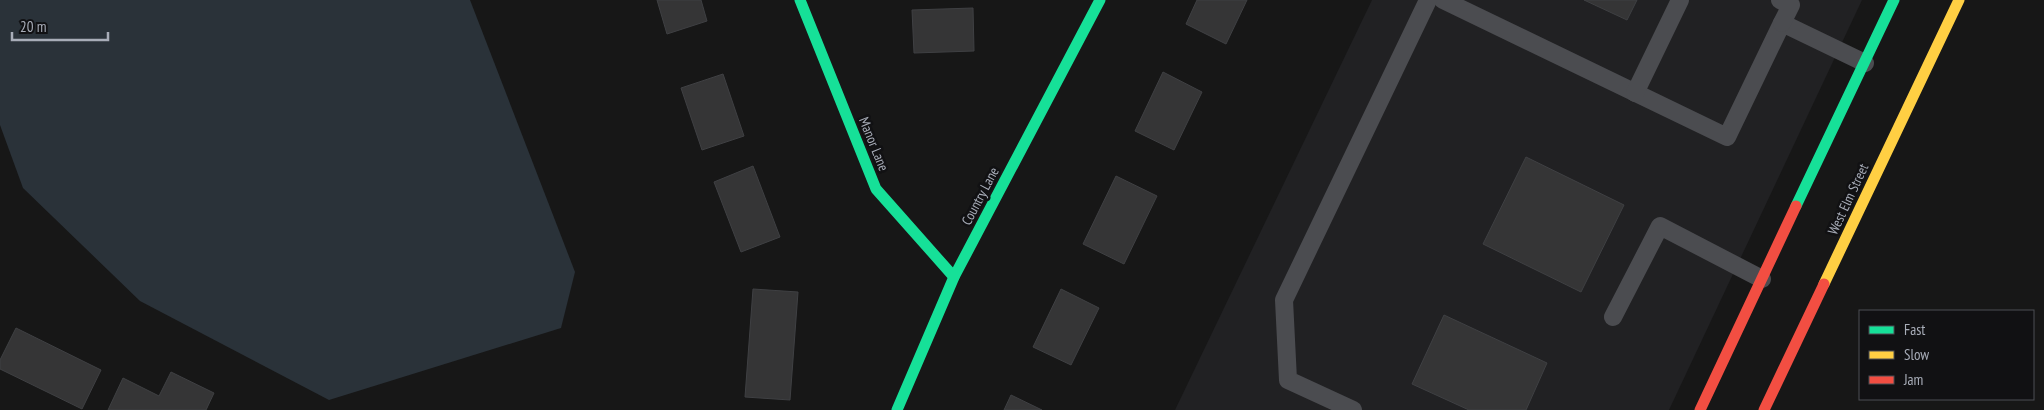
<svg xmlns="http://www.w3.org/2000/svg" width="2044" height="410" font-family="'PT Sans Narrow',sans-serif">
<rect width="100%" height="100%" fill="#171717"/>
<!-- built -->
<polygon fill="#212123" points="1372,0 1862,0 1669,410 1175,410"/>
<!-- water -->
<polygon fill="#2a3239" points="0,0 470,0 575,272 561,328 329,400 140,301 23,188 0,125"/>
<!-- building -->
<g fill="#353536" stroke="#3f4043">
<polygon points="657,0 701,0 707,21 667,34"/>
<polygon points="1197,0 1247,0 1226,44 1186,24"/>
<polygon points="1584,0 1637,0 1627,20"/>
<polygon points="973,8 974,51 914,53 912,10"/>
<polygon points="1163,72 1202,92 1174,150 1135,131"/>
<polygon points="723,74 744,136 702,150 681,88"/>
<polygon points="1526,157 1624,205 1581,292 1483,244"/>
<polygon points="753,166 780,237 741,252 714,182"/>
<polygon points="1116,176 1157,196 1124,264 1083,244"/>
<polygon points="753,289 798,292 790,400 745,397"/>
<polygon points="1061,289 1099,308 1071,365 1033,347"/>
<polygon points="1444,315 1547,363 1526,410 1469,410 1412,384"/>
<polygon points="16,328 101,370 82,409 0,369 0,360"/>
<polygon points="171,372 214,393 206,410 108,410 123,378 159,396"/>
<polygon points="1011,395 1042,410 1004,410"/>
</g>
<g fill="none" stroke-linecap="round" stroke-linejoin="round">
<!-- lane -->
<g stroke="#4b4c50" stroke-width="18">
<polyline points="1443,0 1727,137 1782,23 1865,63"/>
<polyline points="1780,0 1791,5 1782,23"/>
<polyline points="1635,93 1680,0"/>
<polyline points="1613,317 1660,226 1762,279"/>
<polyline points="1353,410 1288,380 1284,300 1428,0"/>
</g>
<!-- fast -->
<g stroke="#16e098" stroke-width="11">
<polyline points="800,0 876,189 954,277"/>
<polyline points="1796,206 1894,0"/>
<polyline points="897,410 954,277 1100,0"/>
</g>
<!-- slow -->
<polyline stroke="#ffcf43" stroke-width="11" points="1824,284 1959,0"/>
<!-- jam -->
<g stroke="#f24e42" stroke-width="11">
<polyline points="1700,410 1796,206"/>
<polyline points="1764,410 1824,284"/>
</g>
</g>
<g text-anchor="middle" stroke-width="5" stroke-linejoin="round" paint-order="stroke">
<!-- street labels -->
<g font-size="14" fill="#a8adb8" stroke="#111113">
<text transform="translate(874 144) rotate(68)" y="5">Manor Lane</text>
<text transform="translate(980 196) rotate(-62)" y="5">Country Lane</text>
<text transform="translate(1848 199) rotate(-65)" y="5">West Elm Street</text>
</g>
</g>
<!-- legend -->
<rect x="1859" y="310" width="175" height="90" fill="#111113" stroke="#4d4f55"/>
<rect x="1869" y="326" width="25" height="8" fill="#16e098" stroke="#4d4f55"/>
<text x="1904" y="335" font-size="15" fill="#a8adb8">Fast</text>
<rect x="1869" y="351" width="25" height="8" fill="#ffcf43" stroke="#4d4f55"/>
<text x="1904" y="360" font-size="15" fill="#a8adb8">Slow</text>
<rect x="1869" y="376" width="25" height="8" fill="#f24e42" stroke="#4d4f55"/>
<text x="1904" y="385" font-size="15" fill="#a8adb8">Jam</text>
<!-- scale -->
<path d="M12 32v8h96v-8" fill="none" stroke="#a8adb8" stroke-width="2.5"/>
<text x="20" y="32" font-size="15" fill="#a8adb8" stroke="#111113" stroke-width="4" paint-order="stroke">20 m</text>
</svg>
